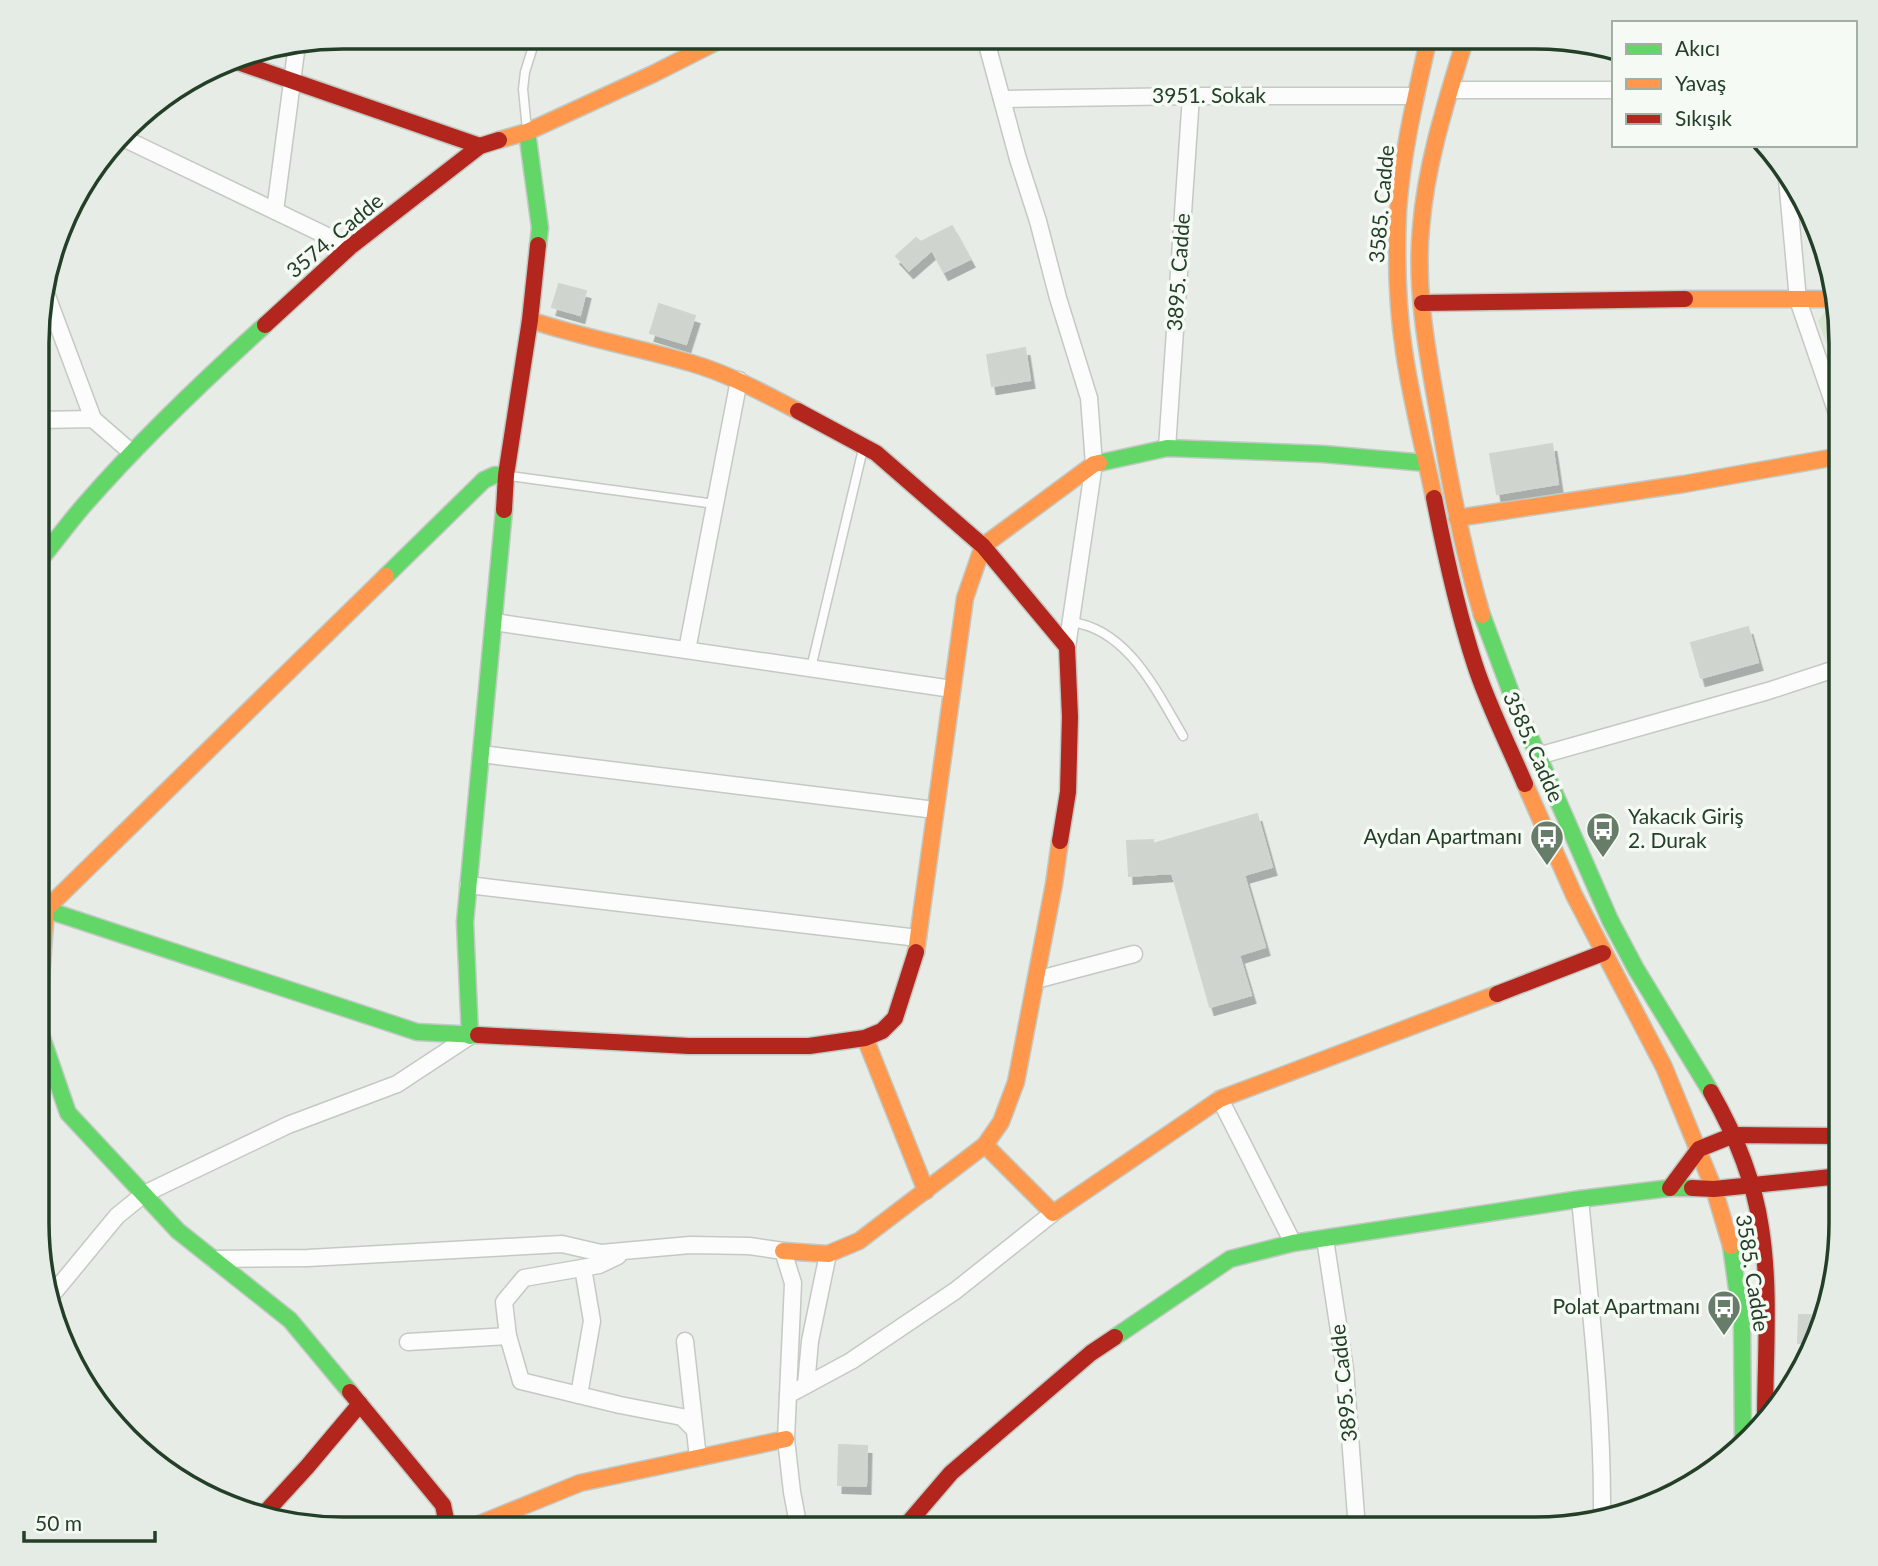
<svg xmlns="http://www.w3.org/2000/svg" width="1878" height="1566" font-family="Lato,sans-serif">
<defs>
<filter id="shadow"><feDropShadow dx="4.5" dy="8" stdDeviation="0" flood-color="#0004"/></filter>
</defs>
<rect width="100%" height="100%" fill="#e7ece6"/>
<!-- green -->
<polygon fill="#d6e4d0" points="1828,308 1834,308 1841,343 1841,382 1818,321"/>
<!-- building -->
<g fill="#d0d4cf" stroke="#cfd5cf" stroke-width="2" filter="url(#shadow)">
<polygon points="952,226 970,259 944,272 932,250 909,270 896,256 916,238 921,242"/>
<polygon points="559,284 586,291 580,315 552,307"/>
<polygon points="659,304 695,316 686,344 650,333"/>
<polygon points="1025,348 1030,380 992,386 987,355"/>
<polygon points="1552,444 1558,484 1497,494 1490,454"/>
<polygon points="1748,627 1758,662 1701,678 1691,643"/>
<polygon points="1257,814 1272,867 1244,875 1265,947 1239,955 1251,995 1210,1007 1172,873 1129,876 1127,841 1153,840 1153,844"/>
<polygon points="1799,1315 1821,1315 1814,1343 1798,1343"/>
<polygon points="839,1445 867,1446 866,1486 838,1485"/>
</g>
<g fill="none" stroke-linecap="round" stroke-linejoin="round">
<!-- lane casing -->
<g stroke="#c4c9c3" stroke-width="11">
<g id="lane">
<polyline points="527,130 523,89 525,72 536,37"/>
<polyline points="510,476 715,504"/>
<path d="M1071,622c57,7 86,70 112,114"/>
<polyline points="811,668 863,449"/>
</g>
</g>
<!-- street casing -->
<g stroke="#c4c9c3" stroke-width="19">
<g id="street">
<polyline points="985,37 1018,159 1038,221 1058,298 1089,398 1094,464 1067,647"/>
<polyline points="1450,90 1614,90"/>
<polyline points="1002,99 1191,96 1416,96"/>
<polyline points="121,137 350,247"/>
<polyline points="1787,179 1798,300 1841,425"/>
<polyline points="275,211 297,44"/>
<polyline points="44,288 93,419"/>
<polyline points="39,420 93,419 132,453"/>
<polyline points="1167,448 1191,96"/>
<polyline points="494,622 952,689"/>
<polyline points="687,650 739,380"/>
<polyline points="481,754 935,810"/>
<polyline points="1538,756 1768,691 1841,667"/>
<polyline points="468,885 918,938"/>
<polyline points="1036,980 1134,954"/>
<polyline points="1220,1099 1293,1243"/>
<path d="M1580,1199c10,105 23,211 22,317"/>
<polyline points="1325,1239 1345,1370 1357,1529"/>
<polyline points="618,1256 599,1265 524,1278 504,1302 508,1336 521,1381 620,1405 682,1417 694,1429"/>
<polyline points="213,1259 308,1258 562,1244 601,1253 690,1245 749,1246 783,1251 793,1283 786,1439 792,1492 799,1529"/>
<polyline points="51,1296 117,1216 144,1194 288,1125 397,1084 470,1036"/>
<polyline points="685,1341 698,1458"/>
<polyline points="408,1342 508,1336"/>
<polyline points="806,1385 810,1341 828,1254"/>
<polyline points="579,1395 592,1321 583,1268"/>
<polyline points="788,1395 851,1361 955,1291 1053,1213"/>
</g>
</g>
<!-- fast casing -->
<g stroke="#c2c9c3" stroke-width="19">
<g id="fast">
<polyline points="527,132 540,228 538,245"/>
<polyline points="1099,463 1167,448 1323,454 1426,463"/>
<path d="M39,561c16,-19 31,-40 47,-58 56,-64 117,-122 179,-178"/>
<polyline points="386,576 484,480 495,475 506,475"/>
<polyline points="1482,615 1513,698 1610,920 1636,969 1711,1092"/>
<polyline points="38,907 417,1032 478,1035"/>
<polyline points="38,1026 68,1113 178,1231 290,1320 350,1392"/>
<polyline points="470,1036 465,922 504,510"/>
<polyline points="1731,1246 1742,1325 1743,1446"/>
<polyline points="1115,1337 1230,1259 1293,1243 1580,1199 1670,1188 1692,1188"/>
</g>
</g>
<!-- slow casing -->
<g stroke="#c2c9c3" stroke-width="19">
<g id="slow">
<path d="M1429,37c-13,58 -27,115 -31,174 -2,46 -1,94 6,140 7,49 20,98 30,147"/>
<path d="M1466,37c-19,62 -40,126 -45,191 -6,63 7,128 18,190 11,66 24,133 43,197"/>
<polyline points="499,140 527,132 653,74 726,37"/>
<polyline points="1685,299 1833,299"/>
<path d="M530,320c53,18 107,27 161,43 38,11 72,30 107,48"/>
<polyline points="1457,518 1684,484 1841,456"/>
<polyline points="1525,784 1574,895 1664,1067 1714,1189 1731,1246"/>
<polyline points="916,952 965,598 983,546 1094,464 1099,463"/>
<polyline points="38,1018 46,909 386,576"/>
<polyline points="865,1038 926,1191"/>
<polyline points="985,1145 1053,1213 1220,1099 1497,994"/>
<polyline points="783,1251 828,1254 859,1241 985,1145 1001,1122 1016,1082 1054,884 1060,841"/>
<polyline points="467,1529 580,1483 786,1439"/>
</g>
</g>
<!-- jam casing -->
<g stroke="#c2c9c3" stroke-width="19">
<g id="jam">
<polyline points="232,60 480,146"/>
<polyline points="1422,303 1685,299"/>
<polyline points="265,325 350,247 480,146 499,140"/>
<polyline points="798,411 876,453 983,546 1067,647 1070,717 1068,792 1060,841"/>
<path d="M1434,498c11,56 23,112 41,167 13,40 33,79 50,119"/>
<polyline points="504,510 506,475 530,320 538,245"/>
<polyline points="1497,994 1603,953"/>
<polyline points="478,1035 689,1046 809,1046 865,1038 882,1031 895,1018 916,952"/>
<path d="M1711,1092c24,42 43,88 50,136 10,63 4,129 4,193"/>
<polyline points="1670,1188 1699,1149 1734,1135 1841,1136"/>
<polyline points="1692,1188 1714,1189 1841,1176"/>
<polyline points="350,1392 443,1505 448,1529"/>
<polyline points="263,1515 307,1467 360,1404"/>
<polyline points="903,1529 951,1473 1091,1353 1115,1337"/>
</g>
</g>
<!-- lane -->
<use href="#lane" stroke="#fbfcfb" stroke-width="8"/>
<!-- street -->
<use href="#street" stroke="#fbfcfb" stroke-width="16"/>
<!-- fast -->
<use href="#fast" stroke="#63d668" stroke-width="16"/>
<!-- slow -->
<use href="#slow" stroke="#ff974d" stroke-width="16"/>
<!-- jam -->
<use href="#jam" stroke="#b3261e" stroke-width="16"/>
</g>
<!-- icons -->
<defs>
<g id="bus-pin" transform="scale(1.75)"><path d="M0 17L-7.5 6A9.5 9.5 0 1 1 7.5 6Z" fill="#687c6a" stroke="#f6faf5"/><path d="M-5-6H5V4H4V6H2V4H-2V6H-4V4H-5ZM-3.5-4V0h7V-4ZM-3.5 1.2v1.5H-2V1.2ZM2 1.2v1.5H3.5V1.2Z" fill="#fff"/></g>
</defs>
<g fill-rule="evenodd">
<use href="#bus-pin" x="1603" y="829"/>
<use href="#bus-pin" x="1547" y="837"/>
<use href="#bus-pin" x="1724" y="1307"/>
</g>
<g text-anchor="middle" stroke-width="7" stroke-linejoin="round" paint-order="stroke">
<!-- street labels -->
<g font-size="21" fill="#243f27" stroke="#f6faf5">
<text x="1209" y="103">3951. Sokak</text>
<text transform="translate(1382 204) rotate(-85)" y="7">3585. Cadde</text>
<text transform="translate(335 236) rotate(-40)" y="7">3574. Cadde</text>
<text transform="translate(1179 272) rotate(-86)" y="7">3895. Cadde</text>
<text transform="translate(1533 747) rotate(66)" y="7">3585. Cadde</text>
<text transform="translate(1752 1273) rotate(81)" y="7">3585. Cadde</text>
<text transform="translate(1344 1383) rotate(-96)" y="7">3895. Cadde</text>
</g>
<!-- poi labels -->
<g font-size="21" fill="#243f27" stroke="#f6faf5" text-anchor="end">
<text x="1628" y="824" text-anchor="start">Yakacık Giriş<tspan x="1628" dy="24">2. Durak</tspan></text>
<text x="1522" y="844">Aydan Apartmanı</text>
<text x="1700" y="1314">Polat Apartmanı</text>
</g>
</g>
<!-- crop -->
<path d="M0 0H1878V1566H0ZM343 49H1535A294 294 0 0 1 1829 343V1223A294 294 0 0 1 1535 1517H343A294 294 0 0 1 49 1223V343A294 294 0 0 1 343 49Z" fill="#e5ebe5" fill-rule="evenodd"/>
<path fill="none" stroke="#243f27" stroke-width="3.5" d="M343 49H1535A294 294 0 0 1 1829 343V1223A294 294 0 0 1 1535 1517H343A294 294 0 0 1 49 1223V343A294 294 0 0 1 343 49Z"/>
<!-- legend -->
<rect x="1612" y="21" width="245" height="126" fill="#f6faf5" stroke="#a2afa3" stroke-width="2"/>
<rect x="1626" y="44" width="35" height="10" fill="#63d668" stroke="#a2afa3" stroke-width="2"/>
<text x="1675" y="56" font-size="21" fill="#243f27">Akıcı</text>
<rect x="1626" y="79" width="35" height="10" fill="#ff974d" stroke="#a2afa3" stroke-width="2"/>
<text x="1675" y="91" font-size="21" fill="#243f27">Yavaş</text>
<rect x="1626" y="114" width="35" height="10" fill="#b3261e" stroke="#a2afa3" stroke-width="2"/>
<text x="1675" y="126" font-size="21" fill="#243f27">Sıkışık</text>
<!-- scale -->
<path d="M24 1531v10h131v-10" fill="none" stroke="#243f27" stroke-width="3.5"/>
<text x="35" y="1531" font-size="21" fill="#243f27" stroke="#f6faf5" stroke-width="5" paint-order="stroke">50 m</text>
</svg>
